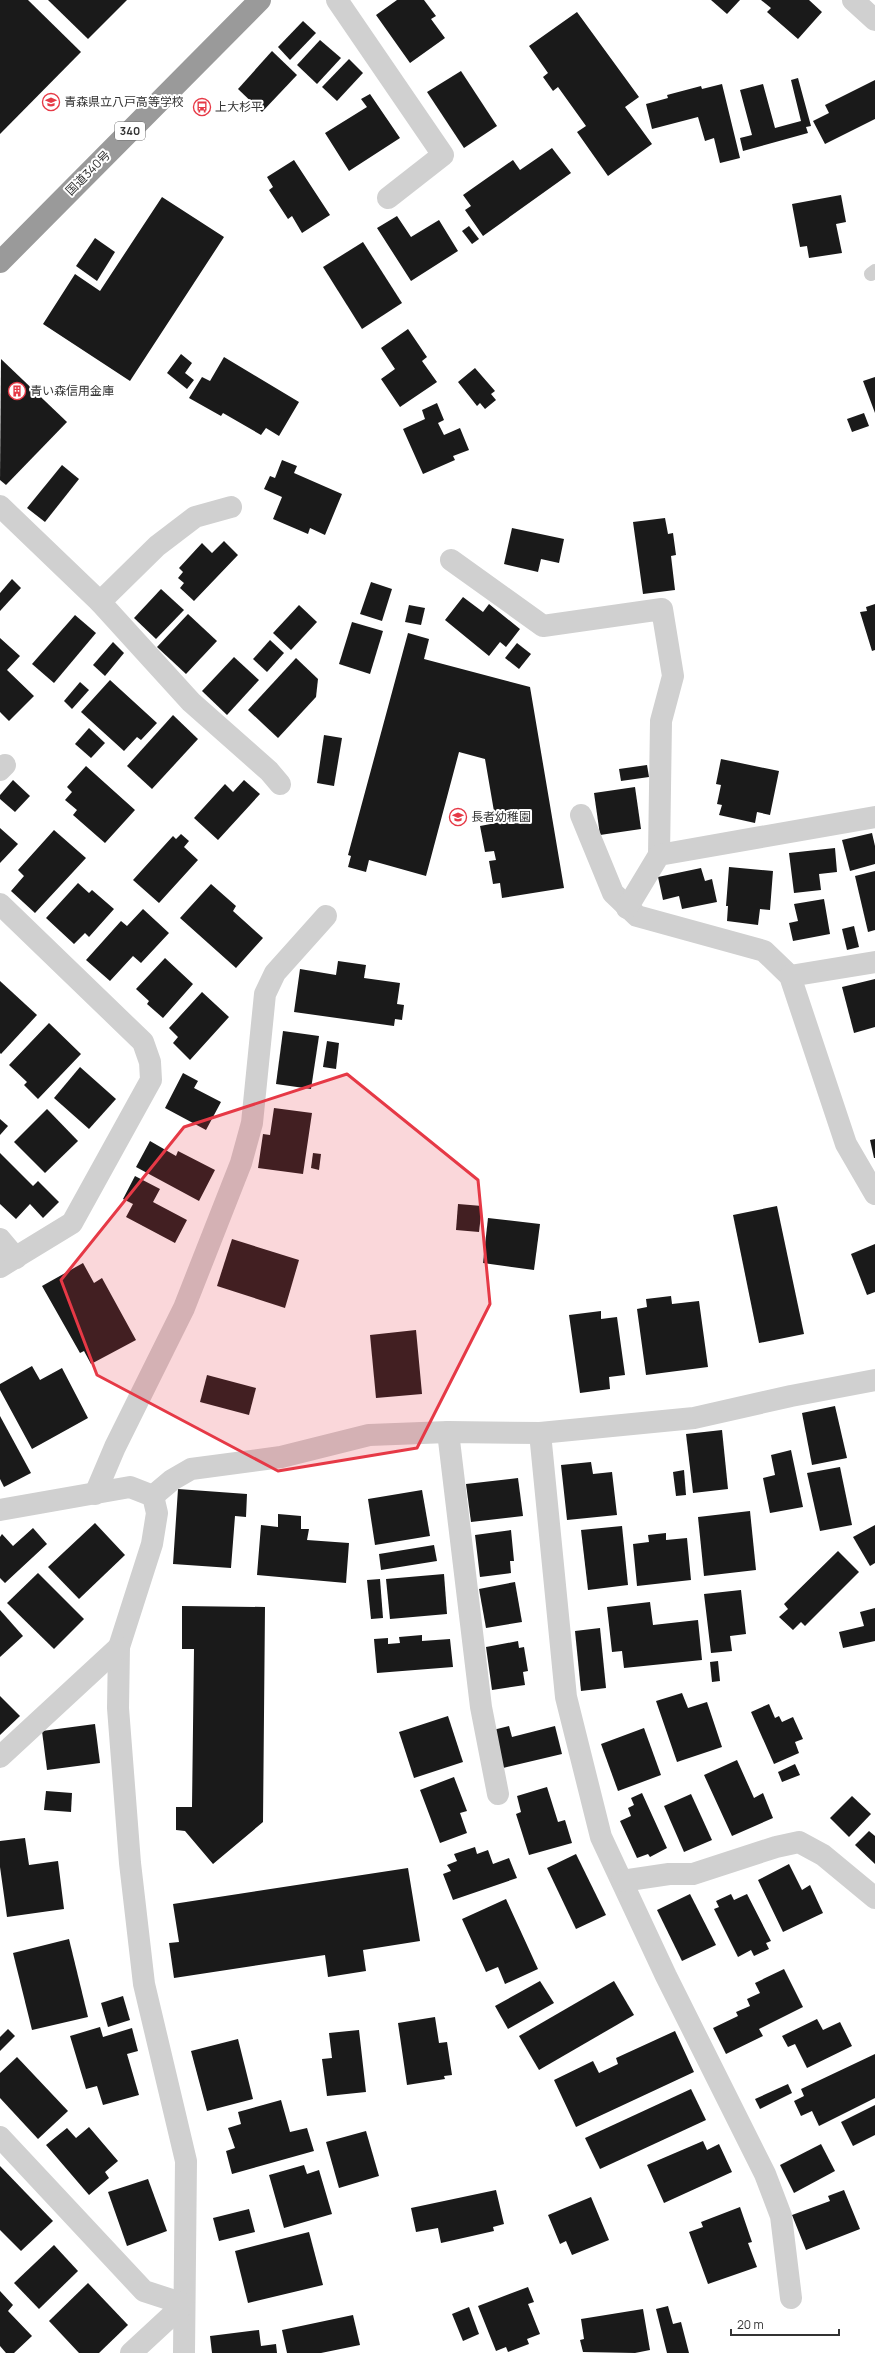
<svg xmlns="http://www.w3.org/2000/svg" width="875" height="2353" font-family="Manrope,'Noto Sans JP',sans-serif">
<rect width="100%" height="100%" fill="#fff"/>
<!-- building -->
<g fill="#1a1a1a">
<polygon points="0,0 28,0 81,52 0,134"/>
<polygon points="48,0 127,0 88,39"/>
<polygon points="397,0 424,0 436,16 431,19 445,38 410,63 376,15"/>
<polygon points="711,0 740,0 727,14"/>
<polygon points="761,0 809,0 822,12 798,39 767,12 771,8"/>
<polygon points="577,12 639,97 625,107 652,144 608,176 577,132 586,126 558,87 553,91 543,77 548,73 529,46"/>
<polygon points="303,21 316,33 290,60 278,47"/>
<polygon points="320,40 341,58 317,84 297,65"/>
<polygon points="272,51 297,75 262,112 238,89"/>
<polygon points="349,59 363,73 337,101 322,87"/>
<polygon points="461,71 497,126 464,148 427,92"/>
<polygon points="798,78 811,126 806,127 808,133 743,151 740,138 752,135 740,90 763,84 775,128 801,121 791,80"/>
<polygon points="875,80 875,119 825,144 813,121 829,113 825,105"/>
<polygon points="722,84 740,158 720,163 714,138 705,141 698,117 652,129 646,104 668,98 667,95 701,86 702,89"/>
<polygon points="370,94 400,138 349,171 325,133 367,107 361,99"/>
<polygon points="552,148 571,173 483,236 465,210 471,206 463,195 513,160 520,170"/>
<polygon points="294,160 330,215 302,233 292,216 288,219 269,190 273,187 267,177"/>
<polygon points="841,195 846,222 836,224 842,253 809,258 807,246 800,247 792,204"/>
<polygon points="162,197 224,237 130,381 43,324 75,274 100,291"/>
<polygon points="397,216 411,237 439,220 458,251 411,281 377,228"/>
<polygon points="469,226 479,239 472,244 462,231"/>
<polygon points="95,238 115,252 97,281 76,266"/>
<polygon points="363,242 402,303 362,329 323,267"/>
<polygon points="408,329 427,357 422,361 437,382 400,407 381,379 395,369 381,348"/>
<polygon points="181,354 192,363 185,373 194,380 187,389 167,373"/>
<polygon points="224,357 299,402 279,436 266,428 261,435 223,413 221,416 189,398 202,377 210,381"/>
<polygon points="1,359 67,422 6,485 0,480"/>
<polygon points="475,368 495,391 491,394 496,400 485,409 480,403 477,406 458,382"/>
<polygon points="875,377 875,413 863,381"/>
<polygon points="437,403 444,420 438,423 444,435 460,428 469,450 453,456 455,460 423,474 403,429 425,419 422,410"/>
<polygon points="864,413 869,426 852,432 847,419"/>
<polygon points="282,460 297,466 294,473 342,494 325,535 310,528 308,534 273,519 282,497 264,489 270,476 275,478"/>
<polygon points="62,465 79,479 45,522 27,508"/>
<polygon points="665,518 668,534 673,533 676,555 671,556 675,590 643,594 633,522"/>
<polygon points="512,528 564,539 559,563 541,559 538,572 504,564"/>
<polygon points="224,541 238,555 194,601 180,588 184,583 178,578 183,572 179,568 202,543 212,553"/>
<polygon points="12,579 21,588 0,611 0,593"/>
<polygon points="371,582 392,589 382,621 360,614"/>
<polygon points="161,589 184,610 156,639 134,618"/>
<polygon points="463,597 483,612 489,604 520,629 506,647 500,642 489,656 445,620"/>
<polygon points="875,604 875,650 872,651 860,612 867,611 866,607"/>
<polygon points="299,605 317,622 291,650 273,633"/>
<polygon points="409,605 425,608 421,625 405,622"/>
<polygon points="188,614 217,641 186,674 157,647"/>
<polygon points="75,615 96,633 54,683 32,664"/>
<polygon points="352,622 383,631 370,674 339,664"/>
<polygon points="408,633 429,639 424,659 530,687 564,888 502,898 500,883 493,884 489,861 496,860 494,851 485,852 480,826 496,823 485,759 459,752 426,876 369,860 366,872 348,867 351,856 348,855"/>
<polygon points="0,638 20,656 7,670 34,696 9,721 0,712"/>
<polygon points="270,640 284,653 267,672 253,659"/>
<polygon points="113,642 124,653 105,676 93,665"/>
<polygon points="517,643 531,654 519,669 505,658"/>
<polygon points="234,657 259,680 227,715 202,691"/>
<polygon points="296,658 318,679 316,697 278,738 248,710"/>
<polygon points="110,680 157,723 141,740 137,737 124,751 81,712"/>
<polygon points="80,682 89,690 72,709 64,701"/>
<polygon points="173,715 198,739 152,789 127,766"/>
<polygon points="89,728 105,743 91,758 75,744"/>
<polygon points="324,735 342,738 334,786 317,783"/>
<polygon points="721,759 779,771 770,815 757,812 755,823 719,815 722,805 717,804 721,785 716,784"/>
<polygon points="647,765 649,777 621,781 619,769"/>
<polygon points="86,766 135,810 105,843 73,815 77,810 65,800 72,792 67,787"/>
<polygon points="13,780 30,796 15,812 0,799 0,795"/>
<polygon points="244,780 260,794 218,840 194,818 225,784 233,792"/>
<polygon points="635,787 641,829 600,835 594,793"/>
<polygon points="0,828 18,844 0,863"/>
<polygon points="54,830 86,858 35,913 11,891 24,876 18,870"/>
<polygon points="872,833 875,846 875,864 850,871 842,840"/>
<polygon points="181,834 189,841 184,847 198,860 159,903 133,880 173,836 176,839"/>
<polygon points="835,848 837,872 819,874 821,890 794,893 789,853"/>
<polygon points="729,867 773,871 770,910 760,909 758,925 727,921 728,906 726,906"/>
<polygon points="701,868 705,881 712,879 717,902 682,909 679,896 663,900 658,877"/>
<polygon points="875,871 875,930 868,932 855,876"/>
<polygon points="78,883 89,893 92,890 114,909 89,937 85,933 74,944 46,918"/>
<polygon points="211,884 236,906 233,911 263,938 236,968 180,918"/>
<polygon points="824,899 830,934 793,941 789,923 798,921 794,904"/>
<polygon points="143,909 169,933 141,963 133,956 110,981 86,960 121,921 127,926"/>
<polygon points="854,926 859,947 847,950 842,929"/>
<polygon points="165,958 193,984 163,1018 147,1004 149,1001 136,989"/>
<polygon points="338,961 366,965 364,978 400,983 397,1004 404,1005 402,1020 395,1019 394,1026 294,1012 300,969 336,975"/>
<polygon points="875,979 875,1027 854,1033 842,987"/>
<polygon points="0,981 37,1015 1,1054 0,1053"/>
<polygon points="202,992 229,1017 190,1060 173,1043 178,1037 169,1028"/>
<polygon points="49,1023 81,1054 38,1099 24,1085 27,1082 9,1065"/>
<polygon points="283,1031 319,1036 311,1089 276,1084"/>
<polygon points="327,1041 339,1043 336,1069 323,1067"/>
<polygon points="80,1067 116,1099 89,1129 54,1098"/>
<polygon points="183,1073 198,1081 194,1088 221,1102 206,1130 165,1108"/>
<polygon points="274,1108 312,1113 303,1174 258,1168 263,1134 270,1135"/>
<polygon points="47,1109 78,1141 45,1173 14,1142"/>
<polygon points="0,1119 8,1126 0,1135"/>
<polygon points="875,1139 875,1158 874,1158 870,1140"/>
<polygon points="150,1141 176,1156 178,1151 215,1170 199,1201 136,1167"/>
<polygon points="0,1153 33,1186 38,1181 59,1202 43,1218 30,1204 16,1219 0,1204"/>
<polygon points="313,1153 321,1154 319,1170 311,1168"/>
<polygon points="135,1176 160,1189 153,1202 187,1220 175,1243 126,1217 133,1204 123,1199"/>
<polygon points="458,1204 482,1206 479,1232 456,1230"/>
<polygon points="777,1206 804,1334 759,1343 733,1215"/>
<polygon points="488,1218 540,1224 534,1270 483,1263"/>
<polygon points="232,1239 299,1260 285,1308 217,1286"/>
<polygon points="875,1244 875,1292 867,1295 851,1254"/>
<polygon points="83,1263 94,1283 102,1278 136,1340 91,1364 84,1351 80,1353 42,1286"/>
<polygon points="671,1296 672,1304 699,1301 708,1367 646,1375 637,1309 647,1307 646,1299"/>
<polygon points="601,1311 601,1319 617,1317 625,1375 609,1377 610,1389 580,1393 569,1315"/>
<polygon points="416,1330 422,1394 376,1398 370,1335"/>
<polygon points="32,1366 40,1380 62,1368 88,1418 32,1449 0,1390 0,1384"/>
<polygon points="207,1375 256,1388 249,1415 200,1402"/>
<polygon points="835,1406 847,1458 812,1465 802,1413"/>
<polygon points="0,1416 31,1473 4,1487 0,1479"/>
<polygon points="722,1430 728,1489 693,1493 686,1434"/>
<polygon points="791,1450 803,1507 770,1513 763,1478 775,1475 771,1455"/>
<polygon points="591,1462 593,1474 612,1472 617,1515 567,1520 561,1465"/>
<polygon points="840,1467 852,1525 820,1531 807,1473"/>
<polygon points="684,1470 686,1495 676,1496 673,1472"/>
<polygon points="518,1478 523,1516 471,1522 466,1484"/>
<polygon points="178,1489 247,1494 246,1517 235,1516 231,1568 173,1564"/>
<polygon points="422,1490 430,1536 375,1545 368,1499"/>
<polygon points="750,1511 756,1570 704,1576 698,1517"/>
<polygon points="278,1514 301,1516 301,1529 309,1529 307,1540 349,1543 346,1583 257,1575 261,1525 278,1527"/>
<polygon points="95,1523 125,1555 79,1599 48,1567"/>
<polygon points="875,1525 875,1563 870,1566 853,1537"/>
<polygon points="622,1526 628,1585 588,1590 581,1530"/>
<polygon points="33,1528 47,1544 5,1583 0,1578 0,1537 2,1534 13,1546"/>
<polygon points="511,1530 514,1561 510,1561 511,1573 480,1577 475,1535"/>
<polygon points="666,1533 666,1540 687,1538 691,1580 637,1586 633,1544 649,1542 648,1535"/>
<polygon points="434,1545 437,1561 381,1570 379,1554"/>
<polygon points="838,1551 859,1572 805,1626 801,1622 793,1630 779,1617 788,1609 784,1604"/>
<polygon points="38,1573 84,1619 54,1649 7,1603"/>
<polygon points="444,1574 447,1614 390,1619 386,1579"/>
<polygon points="380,1579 383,1618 371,1619 367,1580"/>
<polygon points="515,1582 522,1622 486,1628 479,1589"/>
<polygon points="741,1590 746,1634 730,1636 732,1651 711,1653 704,1594"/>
<polygon points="650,1602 653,1625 698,1620 702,1660 624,1668 622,1651 612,1652 607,1607"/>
<polygon points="182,1606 265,1607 263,1822 213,1864 185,1831 176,1830 176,1807 192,1807 194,1649 182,1649"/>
<polygon points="875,1608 875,1641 843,1648 839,1632 864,1626 860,1612"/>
<polygon points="0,1610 23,1636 0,1657"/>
<polygon points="600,1628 606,1688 581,1691 575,1631"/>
<polygon points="422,1635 422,1641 450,1639 453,1667 377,1673 374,1639 388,1638 388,1644 400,1643 399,1637"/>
<polygon points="518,1641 519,1648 524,1647 528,1671 523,1672 525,1685 492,1690 486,1647"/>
<polygon points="718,1661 720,1681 712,1682 710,1662"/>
<polygon points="682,1693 688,1708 707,1702 722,1747 677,1762 656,1701"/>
<polygon points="0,1696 20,1716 0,1735"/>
<polygon points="769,1704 775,1718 779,1716 782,1722 793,1717 803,1739 795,1742 799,1753 774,1764 751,1712"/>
<polygon points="448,1716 463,1762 414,1778 399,1732"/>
<polygon points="95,1724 100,1763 47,1770 42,1731"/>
<polygon points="509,1726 512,1737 555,1726 562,1754 503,1768 493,1730"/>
<polygon points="644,1728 661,1775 618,1791 601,1744"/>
<polygon points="737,1760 754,1798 763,1793 773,1818 732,1836 704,1775"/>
<polygon points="795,1764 800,1775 782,1782 778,1772"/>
<polygon points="454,1777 467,1811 460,1813 467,1833 440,1843 420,1790"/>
<polygon points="547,1787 558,1822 565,1820 572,1843 529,1855 516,1814 521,1812 517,1796"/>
<polygon points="46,1791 72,1793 71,1812 44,1810"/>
<polygon points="642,1793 667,1848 650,1857 648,1854 637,1858 620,1821 631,1816 628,1808 634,1805 631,1798"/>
<polygon points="691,1794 712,1840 684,1852 664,1806"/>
<polygon points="852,1796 871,1814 849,1837 830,1818"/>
<polygon points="869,1831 875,1836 875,1864 855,1845"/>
<polygon points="25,1838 29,1865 58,1861 64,1909 7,1917 0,1867 0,1841"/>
<polygon points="475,1847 477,1854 488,1850 493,1864 509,1858 517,1878 453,1900 443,1874 451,1871 447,1865 457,1861 454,1854"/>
<polygon points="576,1854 606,1915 576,1929 547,1868"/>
<polygon points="789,1864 802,1890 810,1885 823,1913 783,1932 758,1880"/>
<polygon points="408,1868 420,1941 363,1950 366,1971 328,1977 325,1955 174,1978 169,1943 179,1942 173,1904"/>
<polygon points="690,1894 716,1945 682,1961 657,1910"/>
<polygon points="731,1894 734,1900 747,1894 771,1941 766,1943 769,1949 754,1956 751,1950 738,1957 714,1909 719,1907 716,1901"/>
<polygon points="506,1899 538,1969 505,1984 498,1967 486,1972 462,1919"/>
<polygon points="69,1939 88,2017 32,2030 13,1953"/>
<polygon points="784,1969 803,2007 759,2029 763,2036 726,2054 713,2028 738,2016 736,2012 750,2006 747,1999 760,1993 755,1983"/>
<polygon points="540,1981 554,2003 508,2029 495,2006"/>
<polygon points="614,1981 634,2015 539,2070 519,2036"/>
<polygon points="123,1996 130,2020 108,2027 101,2003"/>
<polygon points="435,2017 439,2043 447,2042 452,2075 444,2076 445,2079 407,2085 398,2023"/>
<polygon points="817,2019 823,2030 840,2022 852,2046 807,2068 795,2044 788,2047 782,2036"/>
<polygon points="100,2027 103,2037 132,2028 138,2051 127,2054 139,2095 103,2105 97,2086 86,2089 70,2036"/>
<polygon points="8,2029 15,2036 0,2051 0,2037"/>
<polygon points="359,2030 366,2092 327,2096 322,2059 332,2058 329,2033"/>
<polygon points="675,2031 694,2072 576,2127 554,2080 593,2061 599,2073 618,2064 616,2058"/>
<polygon points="238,2039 253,2099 207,2111 191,2051"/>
<polygon points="875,2054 875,2098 819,2126 812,2111 801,2116 794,2101 804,2096 801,2089"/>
<polygon points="17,2057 68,2111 38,2139 0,2098 0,2073"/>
<polygon points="788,2084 792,2093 760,2109 755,2099"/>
<polygon points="691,2089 706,2120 600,2169 585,2138"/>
<polygon points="281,2100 290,2132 307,2128 314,2151 232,2174 226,2151 235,2148 228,2128 241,2124 238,2112"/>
<polygon points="875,2105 875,2135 853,2146 841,2122"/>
<polygon points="89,2127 118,2161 105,2172 109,2178 89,2195 46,2145 67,2128 76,2138"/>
<polygon points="366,2131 379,2176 339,2188 326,2142"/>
<polygon points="703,2141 707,2150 719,2144 732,2172 664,2203 647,2165"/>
<polygon points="821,2144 835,2171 794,2193 780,2165"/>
<polygon points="304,2165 307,2174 319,2170 332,2214 284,2228 269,2175"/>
<polygon points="0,2166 53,2221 21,2251 0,2230"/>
<polygon points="148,2179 167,2231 127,2246 108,2192"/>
<polygon points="496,2190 504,2224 493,2227 494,2231 441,2243 438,2228 416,2232 411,2208"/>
<polygon points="844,2190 860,2229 806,2250 792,2215 830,2201 828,2196"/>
<polygon points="591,2197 609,2240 572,2255 566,2241 560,2244 548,2215"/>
<polygon points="740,2207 752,2242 748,2243 757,2267 708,2284 689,2232 703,2227 701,2222"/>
<polygon points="249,2209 255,2232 219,2241 213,2218"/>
<polygon points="309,2232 323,2285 248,2303 235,2251"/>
<polygon points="54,2245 78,2271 39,2309 14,2283"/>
<polygon points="88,2283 128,2325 99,2353 79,2353 49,2321"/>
<polygon points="528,2287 534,2302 528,2304 540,2334 527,2339 529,2344 508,2352 506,2347 496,2351 478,2306"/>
<polygon points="0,2291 13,2305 8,2311 32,2336 14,2353 6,2353 0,2346"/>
<polygon points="668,2306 673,2324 681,2322 689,2353 667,2353 656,2309"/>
<polygon points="469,2307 479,2334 463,2341 452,2314"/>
<polygon points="643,2309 650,2350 635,2353 583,2352 580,2340 584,2339 581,2319"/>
<polygon points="353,2315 360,2345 321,2353 287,2353 282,2330"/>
<polygon points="259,2330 261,2346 276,2344 277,2353 212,2353 210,2336"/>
</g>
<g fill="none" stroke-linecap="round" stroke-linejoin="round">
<!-- lane -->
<polyline stroke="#d0d0d0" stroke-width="14" points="871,274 875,271"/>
<!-- street -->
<g stroke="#d0d0d0" stroke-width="22">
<polyline points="337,0 443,155 388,198"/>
<polyline points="853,0 875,20"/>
<polyline points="0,506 100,602 191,702 269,771 280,784"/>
<polyline points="451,560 543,626 662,609 673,676 661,721 659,855"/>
<polyline points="100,602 157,546 195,517 231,507"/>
<polyline points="0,770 5,765"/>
<polyline points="581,815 613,893 637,916 764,951 790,976 846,1144 875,1194"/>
<polyline points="0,904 143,1042 150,1062 151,1080 72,1223 0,1267"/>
<polyline points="627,908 659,855 875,817"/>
<polyline points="790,976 875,962"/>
<polyline points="0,1239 16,1258"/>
<polyline points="448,1432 481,1707 498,1794"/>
<polyline points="540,1433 566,1697 601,1837 666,1976 765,2174 781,2216 791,2298"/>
<polyline points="95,1494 115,1447 184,1308 241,1163 252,1123 265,994 275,973 326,916"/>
<polyline points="153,1496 172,1480 191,1469 281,1457 369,1435 448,1432 540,1433 694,1418 791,1396 875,1380"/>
<polyline points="0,1510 130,1487 153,1496 157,1513 152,1544 119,1647 118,1708 130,1863 144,1984 186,2161 184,2353"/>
<polyline points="0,1757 119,1647"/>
<polyline points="622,1881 669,1874 693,1874 776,1847 799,1842 823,1855 875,1898"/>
<polyline points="0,2137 144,2291 184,2304 131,2353"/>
</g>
<!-- highway -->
<polyline stroke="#9a9a9a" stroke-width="22" points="0,262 260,0"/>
</g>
<!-- marked area -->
<path fill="#e63946" fill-opacity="0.2" stroke="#e63946" stroke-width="3" stroke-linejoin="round" d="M347,1074l131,106 12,124 -73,144 -139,23 -181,-96 -36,-95 123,-153z"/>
<!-- icons -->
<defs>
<g id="school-ring" transform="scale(0.9)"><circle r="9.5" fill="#fff" stroke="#e63946" stroke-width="1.5"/><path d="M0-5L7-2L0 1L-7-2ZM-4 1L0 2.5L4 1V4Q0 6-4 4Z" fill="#e63946"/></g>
<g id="bus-ring" transform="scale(0.9)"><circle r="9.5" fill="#fff" stroke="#e63946" stroke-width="1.5"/><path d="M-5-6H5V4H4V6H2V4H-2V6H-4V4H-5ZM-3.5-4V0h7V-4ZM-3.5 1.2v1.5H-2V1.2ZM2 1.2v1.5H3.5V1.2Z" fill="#e63946"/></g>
<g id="building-ring" transform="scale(0.9)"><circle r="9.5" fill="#fff" stroke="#e63946" stroke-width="1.5"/><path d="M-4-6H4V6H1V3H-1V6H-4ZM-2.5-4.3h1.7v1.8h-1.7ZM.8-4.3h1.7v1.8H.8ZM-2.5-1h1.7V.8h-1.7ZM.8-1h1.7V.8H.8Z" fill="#e63946"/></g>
</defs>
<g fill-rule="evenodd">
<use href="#school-ring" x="51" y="102"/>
<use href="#bus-ring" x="202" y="107"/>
<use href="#building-ring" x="17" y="391"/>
<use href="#school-ring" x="458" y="817"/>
</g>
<g text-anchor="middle" stroke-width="4" stroke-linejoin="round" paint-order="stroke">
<!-- shield labels -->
<rect fill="#fff" stroke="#707070" stroke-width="1" x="115" y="122" width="30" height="18" rx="3"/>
<g font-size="11" font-weight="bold" fill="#333">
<text x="130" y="135">340</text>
</g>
<!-- poi labels -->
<g font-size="12" fill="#333" stroke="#fff" text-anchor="start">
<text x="64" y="106">青森県立八戸高等学校</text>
<text x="215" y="111">上大杉平</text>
<text x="30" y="395">青い森信用金庫</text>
<text x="471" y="821">長者幼稚園</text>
</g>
<!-- street labels -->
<g font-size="12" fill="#333" stroke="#fff">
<text transform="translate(88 173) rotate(-45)" y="4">国道340号</text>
</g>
</g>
<!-- scale -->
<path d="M731 2329v6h108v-6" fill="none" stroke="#333333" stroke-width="2"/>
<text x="737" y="2329" font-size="12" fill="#333333" stroke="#ffffff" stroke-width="3" paint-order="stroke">20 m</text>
</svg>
